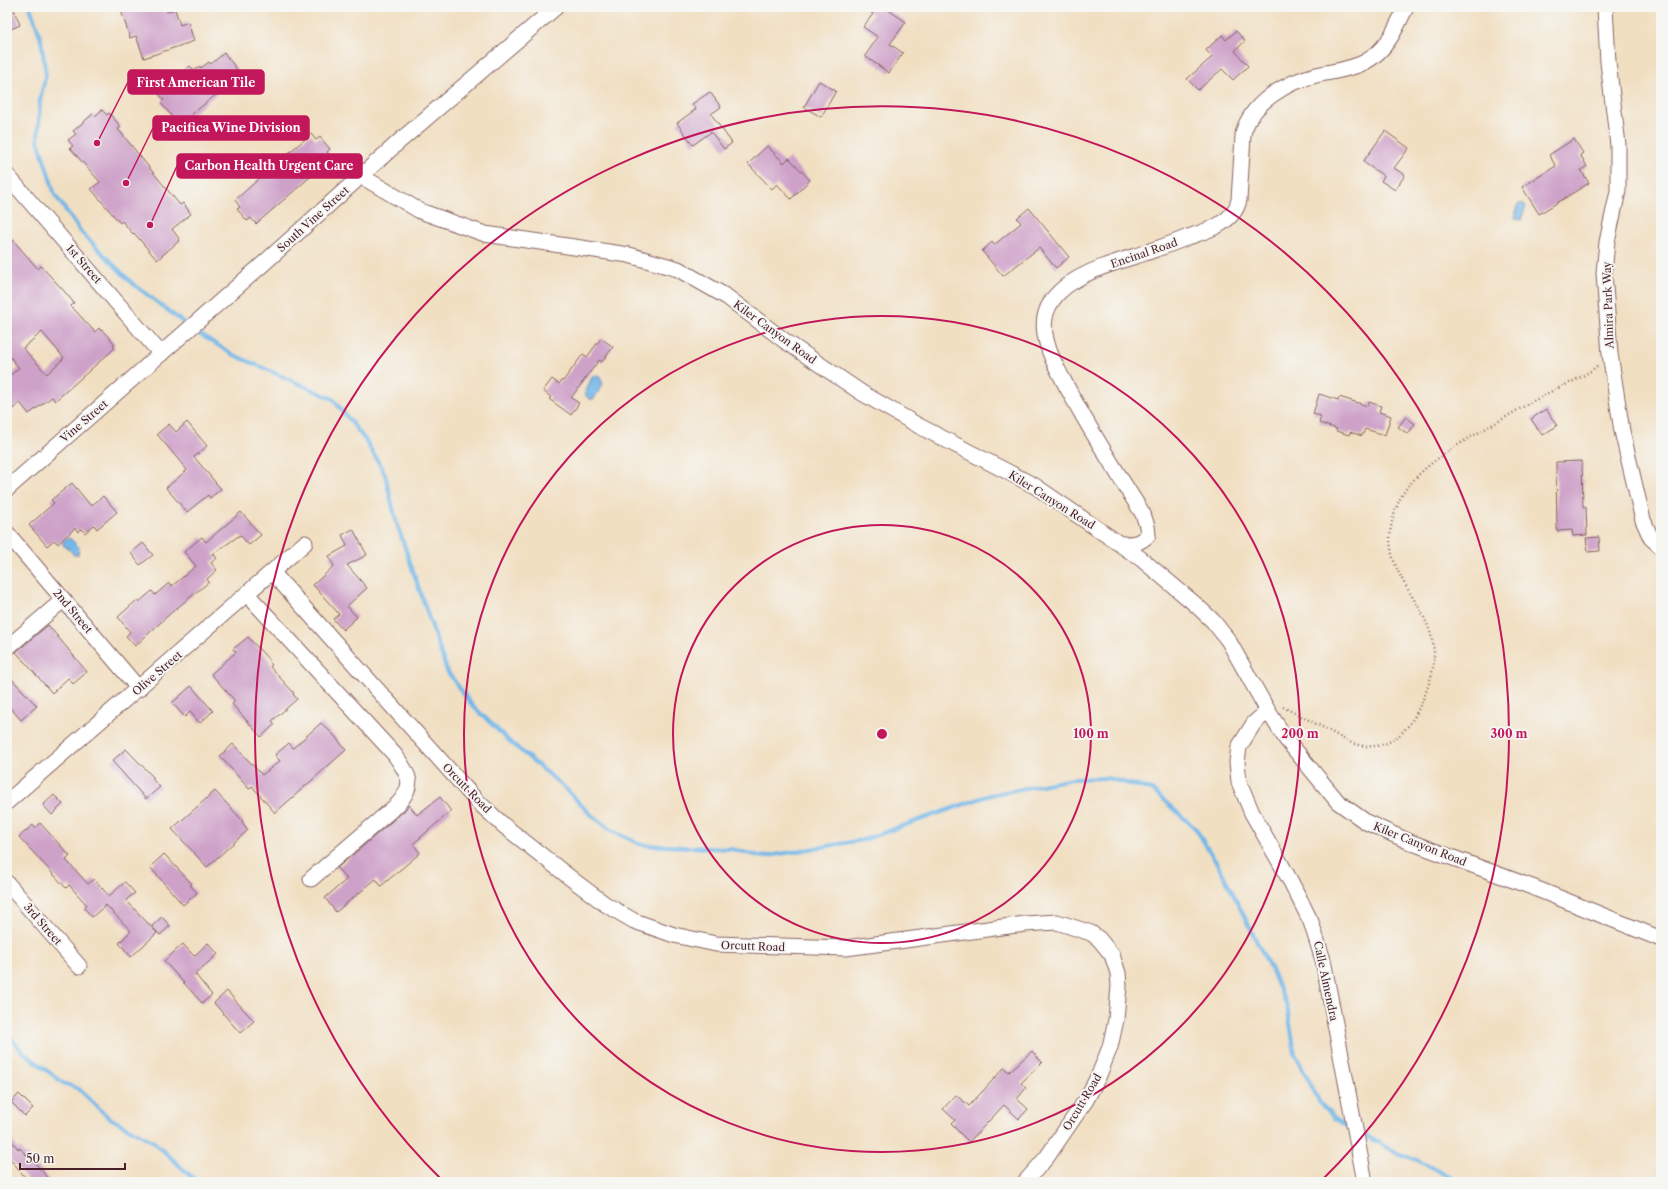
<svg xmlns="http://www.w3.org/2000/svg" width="1668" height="1189" font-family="'Libre Caslon Text',serif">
<rect width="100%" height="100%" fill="#f6f6f2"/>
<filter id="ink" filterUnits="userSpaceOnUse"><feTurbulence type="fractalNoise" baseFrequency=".025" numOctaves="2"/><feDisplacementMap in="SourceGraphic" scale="8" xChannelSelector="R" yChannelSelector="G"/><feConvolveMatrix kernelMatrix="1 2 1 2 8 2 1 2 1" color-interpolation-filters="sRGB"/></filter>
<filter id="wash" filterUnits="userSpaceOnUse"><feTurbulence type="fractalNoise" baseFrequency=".012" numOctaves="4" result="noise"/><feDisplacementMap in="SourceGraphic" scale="16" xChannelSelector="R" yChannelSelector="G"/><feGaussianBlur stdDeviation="0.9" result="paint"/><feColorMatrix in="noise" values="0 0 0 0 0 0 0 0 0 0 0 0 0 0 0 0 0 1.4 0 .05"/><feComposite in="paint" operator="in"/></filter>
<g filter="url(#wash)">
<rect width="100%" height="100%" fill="#f1dfc2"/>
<!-- water -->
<g fill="#72b7e9" stroke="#5e6b8a">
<polygon points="1520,203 1526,206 1521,220 1515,218 1517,206"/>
<polygon points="593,375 600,377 603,384 594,399 589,399 584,394"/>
<polygon points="67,538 71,539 79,547 78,555 73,555 72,552 63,545 63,541"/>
</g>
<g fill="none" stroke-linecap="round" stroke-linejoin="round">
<!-- stream -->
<g stroke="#72b7e9" stroke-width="4">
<polyline points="30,7 41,39 46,75 40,99 38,140 55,195 81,232 132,283 188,326"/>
<polyline points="193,330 232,354 333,399 366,441 385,474 396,521 447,671 472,705 508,740 565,788 589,813 612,831 642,845 731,849 763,857 863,840 990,795 1072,779 1107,778 1152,790 1196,829 1222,872 1273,974 1287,1006 1295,1054 1320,1103 1335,1119 1351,1128"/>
<polyline points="7,1033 22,1051 63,1083 79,1089 108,1117 154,1142 197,1182"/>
<polyline points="1359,1132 1397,1153 1415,1159 1459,1182"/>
</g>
</g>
<g id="blocks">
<!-- building -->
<g fill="#cea1c9" fill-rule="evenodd">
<polygon points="7,7 13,7 20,25 7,31"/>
<polygon points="120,7 165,7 167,12 175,9 180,25 188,22 194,41 144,58 136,36 130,38"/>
<polygon points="863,7 884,7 906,22 890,44 903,53 889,73 865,56 878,37 863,27 873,14"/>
<polygon points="1236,31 1245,41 1235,51 1248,66 1233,80 1222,69 1198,90 1187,79 1212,57 1206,50 1222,35 1226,40"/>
<polygon points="224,53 241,74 179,125 161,103 164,100 154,88 164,80 166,82 174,75 176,77 190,66 194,71 200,66 201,68 209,62 211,64"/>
<polygon points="819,81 836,91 821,117 804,107"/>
<polygon points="710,92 721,107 711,114 732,143 724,149 711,132 693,145 677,123 696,109 692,104"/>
<polygon points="102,110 107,115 109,113 121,127 118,129 165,187 180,205 183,203 191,214 172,229 180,240 157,260 134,233 133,234 122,221 120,223 91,189 100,182 70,148 73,146 68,140 76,134 73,131 93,114 95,116"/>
<polygon points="1385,131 1409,148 1394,168 1405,175 1395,190 1381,181 1384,176 1363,162"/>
<polygon points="311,134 316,140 320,137 330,149 327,152 332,158 256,224 251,218 247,221 237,209 240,207 235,200 268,171 266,169 277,160 278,162"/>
<polygon points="1574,139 1583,153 1580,155 1587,166 1581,170 1589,183 1539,214 1522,187 1556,166 1549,155"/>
<polygon points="767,146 784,163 789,158 810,180 791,199 777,184 772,189 748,164"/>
<polygon points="1029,208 1069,257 1056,268 1039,248 1003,276 982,251 992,242 994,245 1021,223 1017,218"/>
<path d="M7,233l31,36 3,-3 23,25 10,12 -3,3 24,26 4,-4 2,3 1,-1 13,14 -2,2 2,2 -60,53 -3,-4 -23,17 -9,-11 -7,6 -6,-7v-24l12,-10 -12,-15zM42,332l22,26 -17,16 -24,-26z"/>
<polygon points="601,338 613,347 602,362 599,360 571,398 579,403 571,415 549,399 551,397 543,391 552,379 559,384 562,380 563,381 583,354 587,357"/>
<polygon points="1319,394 1338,400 1339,397 1368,406 1369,402 1381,406 1379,412 1391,416 1385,435 1365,429 1362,436 1350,432 1349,435 1336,431 1337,429 1319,423 1321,416 1313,414"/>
<polygon points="1546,409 1557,426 1542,435 1531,419"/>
<polygon points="1406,417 1415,424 1408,434 1398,427"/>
<polygon points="187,422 207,446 194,457 221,489 210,498 208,495 187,512 166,488 187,470 157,434 169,424 176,432"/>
<polygon points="1582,461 1583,507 1586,507 1587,535 1573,536 1572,530 1557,531 1556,462"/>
<polygon points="72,483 91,506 103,496 117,512 97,529 94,525 85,533 81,529 78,532 75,528 58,544 54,540 47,546 29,525 54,503 51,500"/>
<polygon points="241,512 261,535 249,545 240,535 213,554 217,558 211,563 217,570 207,579 209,582 172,612 135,646 126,636 130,632 118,617 137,600 139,602 152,591 155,595 169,583 172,586 196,566 184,552 202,537 206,542"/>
<polygon points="353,529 367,555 347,565 367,588 347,606 357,617 343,630 333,619 339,614 313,585 334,566 329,556 347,546 342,535"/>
<polygon points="1599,537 1600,551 1588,552 1586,538"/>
<polygon points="143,543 153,555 140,565 131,553"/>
<polygon points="48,625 87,672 73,684 68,678 52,693 16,652"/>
<polygon points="248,637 270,661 269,662 272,665 270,667 294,693 293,694 297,699 272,721 275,724 261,737 232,704 235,701 211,674 236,652 233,649"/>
<polygon points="7,674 37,706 21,720 7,704"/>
<polygon points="191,686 213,711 200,723 190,712 185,717 172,703"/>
<polygon points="321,723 333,734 346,750 275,813 252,786 249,789 220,756 233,744 262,775 280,761 275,755 289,743 293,748"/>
<polygon points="126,749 154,778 152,779 160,787 146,799 112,761"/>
<polygon points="215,791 243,821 242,822 248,830 207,867 172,829"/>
<polygon points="54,795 63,804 52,815 43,805"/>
<polygon points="440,797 451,811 413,844 420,853 381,886 376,879 336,912 325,898 347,879 337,868 404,811 409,805 417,815"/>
<polygon points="40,823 70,856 66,860 88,884 94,879 109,896 125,882 135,893 126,900 157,933 131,957 119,943 131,931 106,905 92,917 84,908 87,905 69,885 66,888 19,837 33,825 35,828"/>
<polygon points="164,854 192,884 190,885 197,893 183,905 150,867"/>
<polygon points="162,917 170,926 160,935 152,926"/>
<polygon points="208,943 218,954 195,974 212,995 202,1003 164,961 183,944 194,956"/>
<polygon points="227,991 254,1021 240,1033 214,1003"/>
<polygon points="1032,1051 1042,1063 1021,1083 1026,1088 1017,1099 1028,1109 1019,1119 1004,1105 969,1142 951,1124 955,1120 943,1109 956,1095 969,1106 1004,1068 1009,1072"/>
<polygon points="19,1094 33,1108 25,1116 11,1102"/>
<polygon points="7,1135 19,1150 20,1148 26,1155 28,1154 51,1182 29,1182 7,1155"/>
</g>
</g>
</g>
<g filter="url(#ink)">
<use href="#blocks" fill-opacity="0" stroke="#846260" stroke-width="1"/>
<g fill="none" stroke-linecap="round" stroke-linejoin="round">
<!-- minor casing -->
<g stroke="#846260" stroke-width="17">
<g id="minor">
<polyline points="1605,7 1608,62 1618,145 1618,191 1607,242 1604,273 1610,354 1622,431 1643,520 1651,538 1661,547"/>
<polyline points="7,175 161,354"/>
<polyline points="361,176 420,211 485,234 629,255 678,269 727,297 785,341 862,393 919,426 1035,486 1140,558 1195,604 1213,621 1228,640 1268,711 1286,739 1338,802 1366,822 1410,842 1532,887 1661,939"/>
<polyline points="7,489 263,264 402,139 556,7"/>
<polyline points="7,533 139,689"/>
<path d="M1122,544c11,0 17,0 26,-9l-1,-9 -4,-12c-26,-41 -52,-82 -75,-125 -9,-17 -20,-35 -23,-55 -9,-52 63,-69 100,-81 14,-5 29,-10 43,-16 19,-6 46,-14 51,-37 1,-16 2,-32 3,-48 1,-7 0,-15 2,-22 10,-29 43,-48 72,-55 17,-4 34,-5 49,-13 22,-12 31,-34 41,-55"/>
<polyline points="272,572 476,800 503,825 573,880 605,904 634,921 674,935 716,944 846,948 1025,924 1057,922 1091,933 1099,939 1112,955 1118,973 1119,986 1116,1020 1110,1047 1099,1075 1086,1100 1047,1157 1025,1182"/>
<path d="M247,594l148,161c14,21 21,28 3,49l-87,75"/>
<polyline points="7,648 63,600"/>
<polyline points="1268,711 1254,723 1239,747 1237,762 1239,782 1252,813 1291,882 1311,922 1323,960 1365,1182"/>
<polyline points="7,802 305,543"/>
<polyline points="7,883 79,966"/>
</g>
</g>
<!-- path -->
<path stroke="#846260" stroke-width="2.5" stroke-dasharray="1 3" stroke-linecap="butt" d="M1283,707c15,8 30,15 45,23 9,5 20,13 31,15 28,6 47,-11 59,-35 8,-16 17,-39 16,-57 -2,-51 -57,-79 -41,-135 3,-9 6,-19 11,-26 20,-30 62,-52 93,-70 16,-9 32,-19 49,-28 18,-9 36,-15 52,-29"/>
<!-- minor -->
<use href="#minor" stroke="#fff" stroke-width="15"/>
</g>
</g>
<!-- distance rings -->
<g fill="none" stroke="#c2185b" stroke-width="2">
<circle cx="882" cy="734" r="209"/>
<circle cx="882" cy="734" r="418"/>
<path d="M443 1181A627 627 0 1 1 1321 1181"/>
</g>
<g text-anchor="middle" stroke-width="4" stroke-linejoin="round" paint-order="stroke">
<!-- street labels -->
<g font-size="11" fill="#4a1f2b" stroke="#f6f6f2">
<text transform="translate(313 219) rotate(-42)" y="4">South Vine Street</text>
<text transform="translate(1144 253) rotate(-19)" y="4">Encinal Road</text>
<text transform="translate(84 264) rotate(49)" y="4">1st Street</text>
<text transform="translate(1608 305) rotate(-92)" y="4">Almira Park Way</text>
<text transform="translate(775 332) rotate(36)" y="4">Kiler Canyon Road</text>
<text transform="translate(84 421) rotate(-41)" y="4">Vine Street</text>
<text transform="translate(1052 500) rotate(32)" y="4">Kiler Canyon Road</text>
<text transform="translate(73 611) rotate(50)" y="4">2nd Street</text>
<text transform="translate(157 673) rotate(-41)" y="4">Olive Street</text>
<text transform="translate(467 788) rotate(46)" y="4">Orcutt Road</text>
<text transform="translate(1420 844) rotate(22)" y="4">Kiler Canyon Road</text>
<text transform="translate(43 924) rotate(49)" y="4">3rd Street</text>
<text transform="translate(753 946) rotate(2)" y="4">Orcutt Road</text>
<text transform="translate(1326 981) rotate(78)" y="4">Calle Almendra</text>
<text transform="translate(1082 1102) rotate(-59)" y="4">Orcutt Road</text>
</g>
</g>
<circle cx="882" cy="734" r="6" fill="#c2185b" stroke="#f6f6f2" stroke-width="2"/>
<g font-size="12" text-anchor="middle" font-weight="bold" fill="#c2185b" stroke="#f6f6f2" stroke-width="4" stroke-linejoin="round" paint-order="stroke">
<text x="1091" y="738">100 m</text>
<text x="1300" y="738">200 m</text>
<text x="1509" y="738">300 m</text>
</g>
<!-- callouts -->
<path fill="none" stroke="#c2185b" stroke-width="1.5" d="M97 143L128 82M126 183L153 128M150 225L177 166"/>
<g fill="#c2185b" stroke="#f6f6f2" stroke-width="1.5">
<circle cx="97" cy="143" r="4"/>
<circle cx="126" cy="183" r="4"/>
<circle cx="150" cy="225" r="4"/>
</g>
<g fill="#c2185b" stroke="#c2185b" stroke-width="1.5">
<rect x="128" y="70" width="136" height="24" rx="4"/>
<rect x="153" y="116" width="156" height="24" rx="4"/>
<rect x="177" y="154" width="185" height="24" rx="4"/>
</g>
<g font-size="12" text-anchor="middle" font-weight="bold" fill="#fff">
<text x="196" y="87">First American Tile</text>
<text x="231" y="132">Pacifica Wine Division</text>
<text x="269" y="170">Carbon Health Urgent Care</text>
</g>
<!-- margin -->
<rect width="1668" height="1189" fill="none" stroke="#f6f6f2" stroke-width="24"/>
<!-- scale -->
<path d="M20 1163v6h105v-6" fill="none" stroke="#4a1f2b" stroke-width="2"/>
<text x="26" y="1163" font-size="12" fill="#4a1f2b" stroke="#f6f6f2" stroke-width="3" paint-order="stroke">50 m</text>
</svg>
